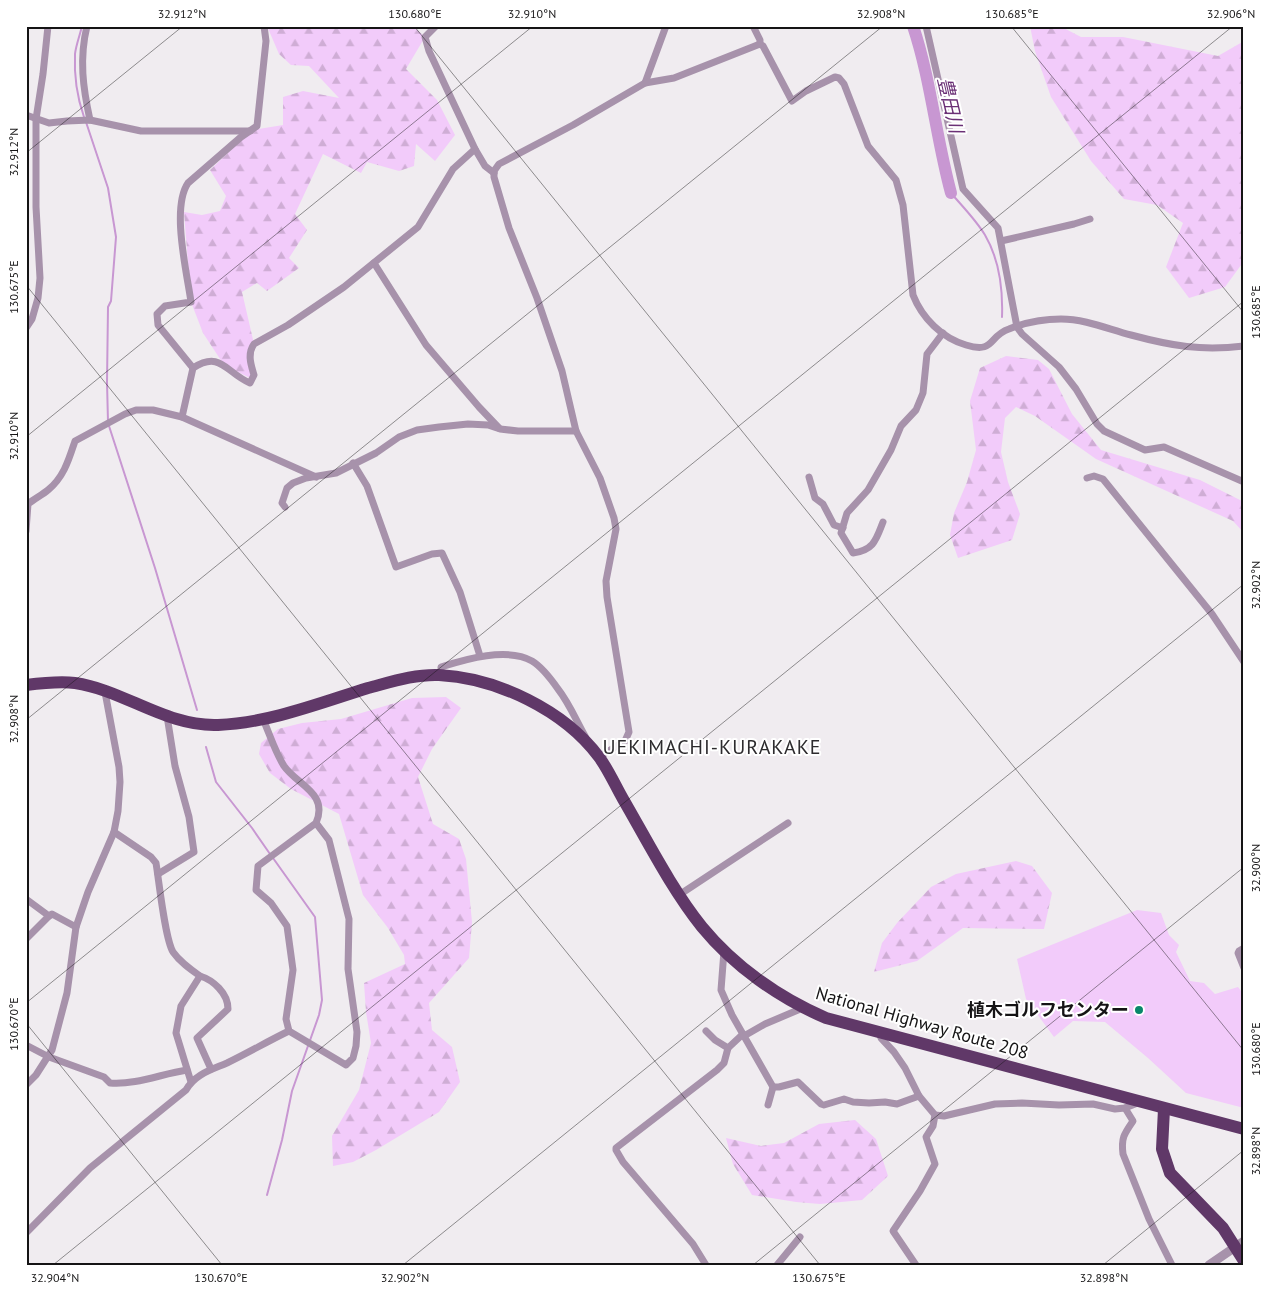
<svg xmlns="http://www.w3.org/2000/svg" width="1270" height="1291" font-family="'PT Sans','Noto Sans JP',sans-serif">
<defs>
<pattern id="forest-firs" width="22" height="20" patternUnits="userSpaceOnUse" patternTransform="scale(1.25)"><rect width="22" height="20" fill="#f2cbfa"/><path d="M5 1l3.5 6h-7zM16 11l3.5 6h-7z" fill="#cfadd5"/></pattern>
</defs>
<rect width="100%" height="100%" fill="#f0ecf0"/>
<!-- forest -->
<g fill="url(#forest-firs)">
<polygon points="267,26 413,26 425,37 406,69 437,100 455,135 435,161 416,144 414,166 399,171 367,162 361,173 323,154 295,214 307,230 289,258 299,268 267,291 257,283 242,292 254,344 252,379 224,365 203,333 191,302 184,212 202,215 220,211 226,196 210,170 252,130 283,125 283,97 303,91 339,98 309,66 291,65 279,54"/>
<polygon points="1030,26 1060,26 1081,37 1123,37 1218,56 1244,41 1244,261 1225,287 1189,298 1166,267 1183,223 1157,205 1124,199 1091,161 1051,97 1035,51"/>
<polygon points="1006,356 1038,360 1049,369 1072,414 1101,450 1200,480 1244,502 1244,533 1233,521 1096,459 1035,416 1016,407 1005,418 1001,452 1008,482 1020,514 1012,540 958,558 950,535 954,513 967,482 976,450 970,401 980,368"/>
<polygon points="446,697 461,708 432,749 418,777 433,824 459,839 466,859 472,922 469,958 429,1003 432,1030 452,1047 460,1082 439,1112 376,1150 353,1162 333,1166 332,1136 359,1090 371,1043 366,1012 364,983 405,964 404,955 388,928 363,895 339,814 291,789 270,773 259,754 261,743 278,729 302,723 341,719 412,698"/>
<polygon points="1016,861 1032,866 1052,893 1044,929 963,928 917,961 874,972 882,943 897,923 931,887 956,874"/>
<polygon points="855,1120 876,1139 888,1176 862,1200 820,1204 796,1202 752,1195 733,1164 726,1138 761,1146 784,1143 819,1124"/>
</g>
<!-- pitch -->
<polygon fill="#f2cbfa" points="1137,910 1161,913 1169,935 1179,945 1176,952 1190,981 1204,983 1215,994 1238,987 1244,995 1244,1108 1186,1093 1148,1058 1105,1022 1073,1021 1054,1037 1026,999 1017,959"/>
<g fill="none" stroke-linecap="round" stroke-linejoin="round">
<!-- stream -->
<g stroke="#c897d2" stroke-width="2">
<path d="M82,26c-2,9 -6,19 -7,28 -1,21 2,43 9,63"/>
<polyline points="86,122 108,188 116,237 111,301 108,307 107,382 108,422"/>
<path d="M951,193c11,13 25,27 34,42 14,24 18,55 17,82"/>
<polyline points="109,426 155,568 197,710"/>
<polyline points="206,747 216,782 252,828 270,854"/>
<polyline points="267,1195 282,1140 292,1091 319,1015 322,1000 315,917 273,858"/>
</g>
<!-- river -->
<path stroke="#c897d2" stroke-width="12" d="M913,26c18,54 23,112 38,167"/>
<!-- minor -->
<g stroke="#a792ab" stroke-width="7">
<path d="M87,26c-8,33 -4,62 3,94"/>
<polyline points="436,26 425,37 429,51 475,149 485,166 494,173"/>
<path d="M753,26l7,14v4l3,2 29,55 14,-10 29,-14 4,1 5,6 24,62 28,34 7,25 10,90c9,23 29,43 53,50 29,9 22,-9 43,-16 15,-6 35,-10 52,-10 24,0 47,10 70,16 41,11 70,16 113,11"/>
<polyline points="926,26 963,189 998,228 1017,327 1022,334 1059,367 1076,389 1097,424 1104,431 1145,450 1164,447 1244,482"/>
<polyline points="645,83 666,26"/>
<polyline points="26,115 49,123 67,121 90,120 141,131 250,131"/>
<polyline points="1001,241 1074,224 1090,219"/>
<polyline points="374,263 426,345 479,407 499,428"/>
<polyline points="26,328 32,319 38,298 40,278 36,207 36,119 43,74 48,26"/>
<path d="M193,368l-35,-43 -1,-11 8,-8 26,-4c-4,-29 -20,-94 -3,-119l53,-46 16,-11 9,-85 -2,-15"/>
<path d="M182,417l11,-49c28,-18 33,5 57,15l4,-8c-3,-10 -7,-21 0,-31l34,-19 56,-38 74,-60 35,-58 22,-20"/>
<polyline points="353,463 367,486 396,567 432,554 442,553 460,592 480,656"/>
<polyline points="809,477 815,498 823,504 834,525 843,528"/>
<polyline points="1087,478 1094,476 1103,479 1212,614 1244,662"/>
<polyline points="285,507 282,503 287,488 293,483 306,478 336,473 376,453 399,437 417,430 439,427 468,424 488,425 500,429 518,431 576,431"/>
<path d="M883,522c-7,18 -9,28 -30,31l-12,-20 6,-20 21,-23 23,-40 10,-24 15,-16 7,-17 4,-39 16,-21"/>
<path d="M26,531l2,-27c6,-5 14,-9 20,-14 16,-13 21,-31 27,-49l50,-27 11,-4h17l29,7 134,60"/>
<path d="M441,675v-8c25,-8 66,-20 91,-6 10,6 19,18 26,28 11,14 18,31 27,47"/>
<path d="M263,719c7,16 12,33 21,47 13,19 45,27 32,57l-58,43 -2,24 15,13 16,23 6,44 -7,49 3,12 57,34 7,-7 3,-12 1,-14 -9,-63 1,-50 -20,-79 -13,-17"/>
<polyline points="598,755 599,757 625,741 629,732 607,597 606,581 616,529 614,518 600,478 576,431 562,371 537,298 509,228 494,177 494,171 499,164 573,125 645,83 674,78 760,44"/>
<path d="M114,832l37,25 5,6c3,18 9,76 17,89 7,10 17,17 27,24l-19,30 -5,27 15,49"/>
<polyline points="158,874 194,852 189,817 175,766 167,716"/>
<polyline points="679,895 788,823"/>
<polyline points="26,899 49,916 52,914 76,927"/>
<polyline points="26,939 49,916"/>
<polyline points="1244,948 1239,951 1238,953 1244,968"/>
<polyline points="724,951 721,990 732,1015 773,1087 768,1105"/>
<path d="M200,976c13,4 28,17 28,33l-31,29 14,31"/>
<polyline points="706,1031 715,1040 728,1048 743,1034"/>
<polyline points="879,1032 881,1038 894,1052 905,1068 919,1096 935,1115 944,1116 995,1104 1022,1103 1059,1105 1093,1104 1115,1109 1125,1108 1140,1102"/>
<polyline points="744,1036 765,1024 798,1010 801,1007"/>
<path d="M26,1045l23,12 55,20 6,6c26,2 51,-9 77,-13"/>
<polyline points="26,1085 36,1075 52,1050 67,993 76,927 88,892 114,832 118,811 120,782 119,767 105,692"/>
<polyline points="773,1087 779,1087 798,1082 821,1104 824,1105 844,1099 853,1102 869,1103 885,1102 897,1104 919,1096"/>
<path d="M1125,1108l8,13c-9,13 -12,17 -10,33l26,65 23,46"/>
<path d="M26,1233l64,-65 96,-78c9,-16 25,-20 41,-27 21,-10 41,-22 62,-32"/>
<polyline points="706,1265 693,1244 623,1162 616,1150 616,1148 717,1070 724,1063 728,1048"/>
<polyline points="777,1265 800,1237"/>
<polyline points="916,1265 893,1231 920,1191 935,1164 926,1137 933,1126 935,1115"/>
</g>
<!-- tertiary -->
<polyline stroke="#a792ab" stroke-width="9" points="1209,1265 1244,1241"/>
<!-- trunk -->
<g stroke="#603868" stroke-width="12">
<path d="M26,685c16,-2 33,-4 49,-2 49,7 91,44 143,42 51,-2 102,-22 150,-37 23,-6 47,-14 71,-13 58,3 125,35 160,82 9,12 16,28 24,42 25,43 48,89 79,128 32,39 77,71 124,91l418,111"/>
<polyline points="1164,1109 1162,1149 1170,1173 1223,1228 1244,1261"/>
</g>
</g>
<!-- ticks -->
<path fill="none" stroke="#151415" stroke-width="1" stroke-opacity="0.45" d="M414,26l830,1025M1011,26l233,287M26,153l157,-127M26,285l794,980M26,437l507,-411M26,720l857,-694M26,1003l1207,-977M26,1023l196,242M53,1265l1191,-964M403,1265l841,-681M753,1265l491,-398M1103,1265l141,-115"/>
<!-- markers -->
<circle fill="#09886b" stroke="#fff" stroke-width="2" cx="1139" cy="1010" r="5"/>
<g text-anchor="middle" stroke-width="4" stroke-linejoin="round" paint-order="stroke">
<!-- poi labels -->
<g font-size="18" font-weight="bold" fill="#151415" stroke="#fff" text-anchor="end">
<text x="1129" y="1016">植木ゴルフセンター</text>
</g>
<!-- street labels -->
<g font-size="18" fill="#151415" stroke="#fff">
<text transform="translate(922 1023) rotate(16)" y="6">National Highway Route 208</text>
</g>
<!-- water labels -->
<g font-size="19" font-style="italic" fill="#6b3076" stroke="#fff">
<text transform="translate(951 105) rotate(77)" y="7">豊田川</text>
</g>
<!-- quarter labels -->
<g font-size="20" letter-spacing="1" fill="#2d2b2e" stroke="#fff">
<text x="712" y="754">UEKIMACHI-KURAKAKE</text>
</g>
</g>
<!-- border -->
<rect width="1270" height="1291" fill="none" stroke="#ffffff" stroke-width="55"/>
<rect x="28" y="28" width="1214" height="1236" fill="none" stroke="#151415" stroke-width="2"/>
<g font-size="12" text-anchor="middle" fill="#151415">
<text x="182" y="18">32.912°N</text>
<text x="415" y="18">130.680°E</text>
<text x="532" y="18">32.910°N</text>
<text x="881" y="18">32.908°N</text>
<text x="1012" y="18">130.685°E</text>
<text x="1231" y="18">32.906°N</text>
<text transform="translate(14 152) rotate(-90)" y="4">32.912°N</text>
<text transform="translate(14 287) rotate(-90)" y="4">130.675°E</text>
<text transform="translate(1256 312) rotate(-90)" y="4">130.685°E</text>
<text transform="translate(14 436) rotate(-90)" y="4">32.910°N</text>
<text transform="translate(1256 585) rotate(-90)" y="4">32.902°N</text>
<text transform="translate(14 719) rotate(-90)" y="4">32.908°N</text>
<text transform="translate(1256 868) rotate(-90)" y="4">32.900°N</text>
<text transform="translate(14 1024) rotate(-90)" y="4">130.670°E</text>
<text transform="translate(1256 1049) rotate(-90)" y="4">130.680°E</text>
<text transform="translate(1256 1151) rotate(-90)" y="4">32.898°N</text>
<text x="55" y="1282">32.904°N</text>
<text x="221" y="1282">130.670°E</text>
<text x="405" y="1282">32.902°N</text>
<text x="819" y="1282">130.675°E</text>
<text x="1104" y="1282">32.898°N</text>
</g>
</svg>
